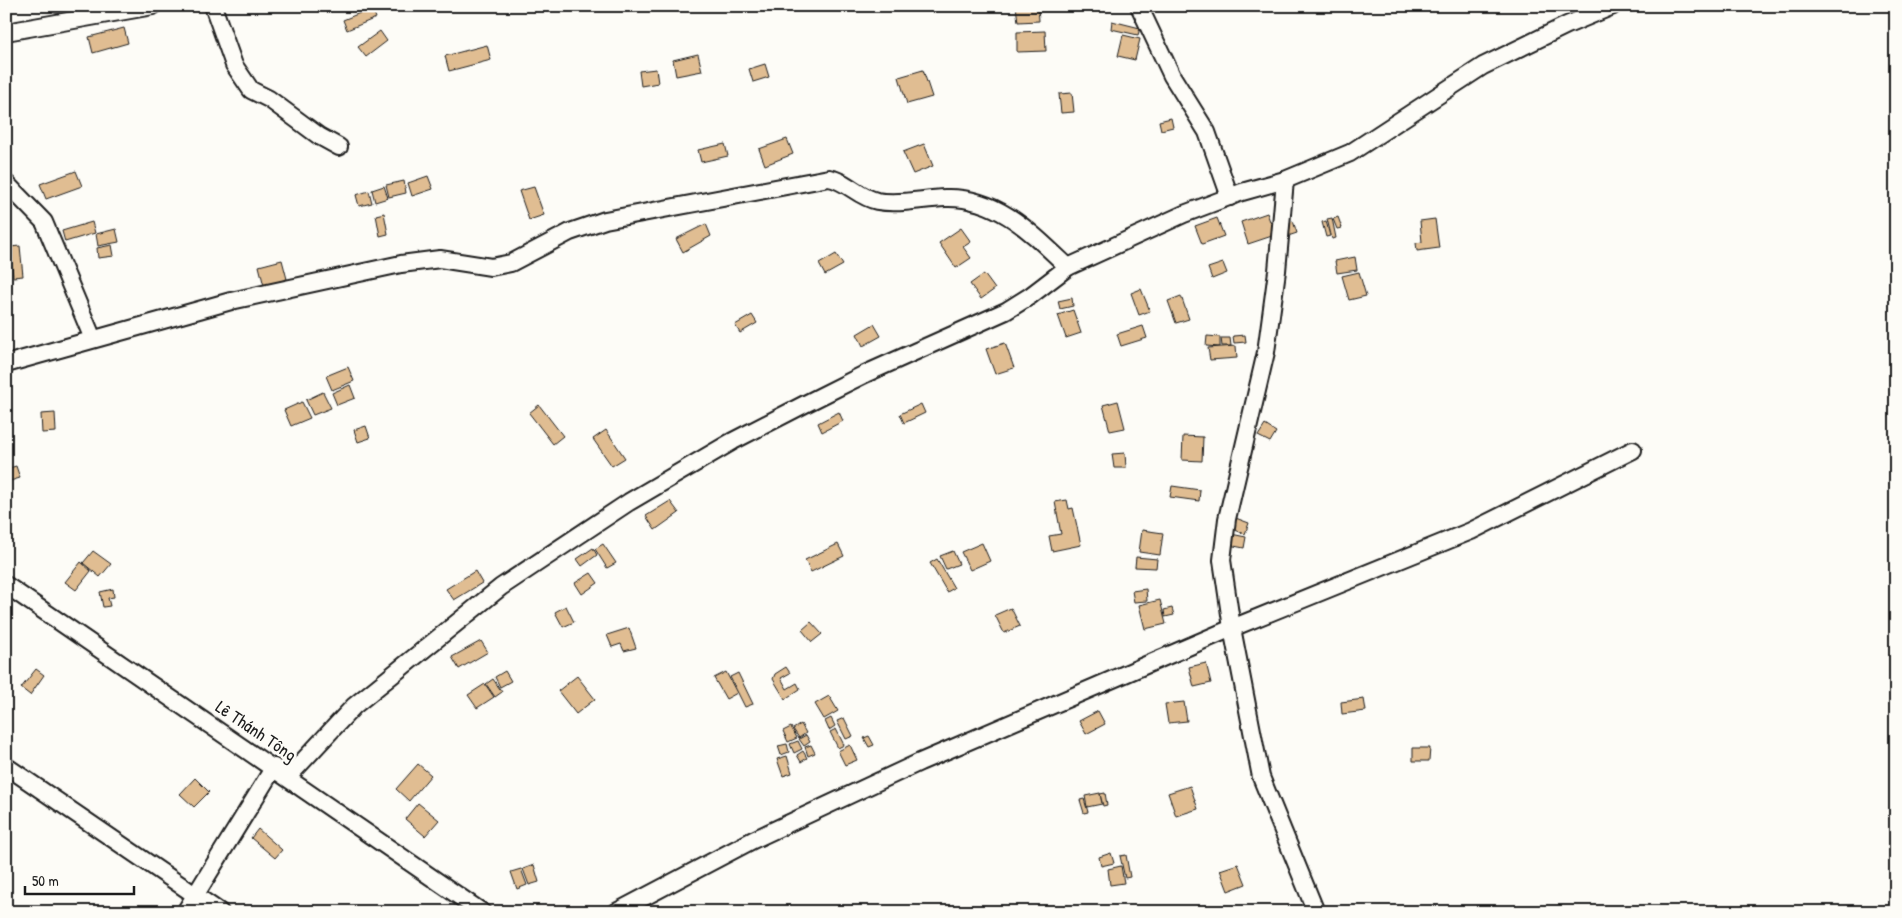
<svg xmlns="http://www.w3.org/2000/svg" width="1902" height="918" font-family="'Patrick Hand',sans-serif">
<rect width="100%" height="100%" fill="#fdfcf7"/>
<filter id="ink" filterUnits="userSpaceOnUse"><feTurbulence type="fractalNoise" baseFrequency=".02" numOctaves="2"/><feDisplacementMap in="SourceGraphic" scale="10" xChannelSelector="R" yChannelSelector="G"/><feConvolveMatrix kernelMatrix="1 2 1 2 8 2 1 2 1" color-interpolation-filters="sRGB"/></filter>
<g filter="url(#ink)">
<!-- building -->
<g fill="#e0bd92" stroke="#1c1c1c">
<polygon points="1016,6 1038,6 1039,21 1018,22"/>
<polygon points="372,8 376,18 347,30 343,20"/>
<polygon points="1112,21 1140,28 1138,35 1111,29"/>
<polygon points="124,28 128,43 93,53 89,37"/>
<polygon points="380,31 387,41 366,57 358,47"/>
<polygon points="1045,31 1046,51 1017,52 1017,32"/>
<polygon points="1123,35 1140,39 1135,60 1118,56"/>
<polygon points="487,45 491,60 449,71 445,56"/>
<polygon points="698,54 702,71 676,76 673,60"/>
<polygon points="765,64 769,77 753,82 749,69"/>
<polygon points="656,69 658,83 641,86 639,71"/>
<polygon points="923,70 932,97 907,104 899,77"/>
<polygon points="1072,93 1074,112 1061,113 1059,94"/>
<polygon points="1171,118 1173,127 1161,130 1159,121"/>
<polygon points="787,139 793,154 765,165 759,149"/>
<polygon points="725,144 728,156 701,162 698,150"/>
<polygon points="924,144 933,166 913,174 903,152"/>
<polygon points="76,171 82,186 46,199 40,184"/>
<polygon points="428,176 433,189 412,196 408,183"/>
<polygon points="404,181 406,193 389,197 386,185"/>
<polygon points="384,186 388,198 375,202 372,190"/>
<polygon points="534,187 544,215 529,220 519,191"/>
<polygon points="369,191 372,203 359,206 356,195"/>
<polygon points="384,213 388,234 380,236 376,215"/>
<polygon points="1267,213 1275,235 1248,244 1241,222"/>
<polygon points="1338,217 1342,228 1337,229 1333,219"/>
<polygon points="1217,218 1224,236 1202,244 1195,226"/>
<polygon points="1332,218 1336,238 1332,239 1327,219"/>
<polygon points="1435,219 1439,248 1417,251 1416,243 1422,242 1420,221"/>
<polygon points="1293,221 1297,233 1288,236 1284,224"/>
<polygon points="1326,221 1330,236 1326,237 1322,222"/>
<polygon points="92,222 95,233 65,242 62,231"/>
<polygon points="706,224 711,236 683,252 676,239"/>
<polygon points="961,228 971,242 963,247 971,258 956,268 939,243"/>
<polygon points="116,229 119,242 98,246 96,234"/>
<polygon points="112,245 114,256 98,258 97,248"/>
<polygon points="20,246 23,276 13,277 10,247"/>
<polygon points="836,254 843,265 825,275 819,264"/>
<polygon points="1355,257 1357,270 1337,273 1335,261"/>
<polygon points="282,260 287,279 264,286 259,266"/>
<polygon points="1223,263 1227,273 1212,279 1208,268"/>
<polygon points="1359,272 1366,296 1349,300 1342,276"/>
<polygon points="984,274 995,289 981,299 970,284"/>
<polygon points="1141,289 1150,311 1139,315 1131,293"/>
<polygon points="1181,296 1189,319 1176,323 1168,301"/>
<polygon points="1072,298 1073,306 1060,309 1058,301"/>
<polygon points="1073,310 1081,333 1066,338 1058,315"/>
<polygon points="752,315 757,323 740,333 735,325"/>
<polygon points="874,324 881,336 863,346 857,334"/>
<polygon points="1143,326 1147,338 1121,346 1117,334"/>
<polygon points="1245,335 1246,342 1234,343 1233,336"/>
<polygon points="1207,336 1220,337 1220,347 1206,346"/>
<polygon points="1221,338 1230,338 1231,346 1222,346"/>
<polygon points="1005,343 1014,368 995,374 986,349"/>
<polygon points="1236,346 1237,358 1210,360 1208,348"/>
<polygon points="348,367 354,381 332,390 326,376"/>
<polygon points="350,385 355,398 337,405 332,393"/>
<polygon points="323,392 331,408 313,415 306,400"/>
<polygon points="1118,401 1125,428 1110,431 1103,405"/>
<polygon points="302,402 310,418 291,426 284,410"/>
<polygon points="921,404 925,413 904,423 900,414"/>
<polygon points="539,405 563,436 553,444 529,413"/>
<polygon points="839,412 843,421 822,432 818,423"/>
<polygon points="55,413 56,432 42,433 41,414"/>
<polygon points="1265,425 1276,432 1270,442 1258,436"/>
<polygon points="366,426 370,438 358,442 354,430"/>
<polygon points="606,430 625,458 612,466 593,439"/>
<polygon points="1183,436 1203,437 1202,461 1182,460"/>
<polygon points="6,451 10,464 6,465"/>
<polygon points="1125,453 1126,468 1114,468 1112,454"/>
<polygon points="16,466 20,478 10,481 6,469"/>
<polygon points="1172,486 1200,490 1199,501 1170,497"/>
<polygon points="1067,500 1069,509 1073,508 1081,545 1052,551 1049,536 1061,534 1055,502"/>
<polygon points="670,501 679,513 655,530 646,516"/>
<polygon points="1233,517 1249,523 1245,534 1230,528"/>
<polygon points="1142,530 1163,533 1160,555 1139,552"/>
<polygon points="1231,534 1246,537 1244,548 1229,545"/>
<polygon points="982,543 990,561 970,570 961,552"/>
<polygon points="603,544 616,563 607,568 595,549"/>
<polygon points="838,544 844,556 811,572 805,560"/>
<polygon points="593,548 597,555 582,566 577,559"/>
<polygon points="93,551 111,564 100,577 83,563"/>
<polygon points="953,551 959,564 946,569 940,556"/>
<polygon points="1136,557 1157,559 1156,568 1135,567"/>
<polygon points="937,559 954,588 947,592 930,563"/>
<polygon points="81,562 91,571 76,590 65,582"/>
<polygon points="475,571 482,583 454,600 446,589"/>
<polygon points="591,573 598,583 582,594 575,583"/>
<polygon points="113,589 114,597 108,598 110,606 103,607 100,592"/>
<polygon points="1146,589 1147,601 1134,602 1132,591"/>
<polygon points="1160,600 1166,624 1145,629 1139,605"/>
<polygon points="566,606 574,622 563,627 555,612"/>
<polygon points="1011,608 1020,626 1004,633 995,615"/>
<polygon points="1172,608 1174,615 1165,617 1164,610"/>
<polygon points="811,622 822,634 812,642 802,630"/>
<polygon points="629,628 636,648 624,651 621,644 612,647 607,635"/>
<polygon points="481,641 488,652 459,669 452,657"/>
<polygon points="1206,663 1211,683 1194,687 1189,667"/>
<polygon points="786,667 790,673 781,678 787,689 797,683 800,689 785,699 773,679 775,674"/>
<polygon points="36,669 44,675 30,695 21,688"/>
<polygon points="505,671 511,681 500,687 495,677"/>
<polygon points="726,672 737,693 726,699 714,678"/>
<polygon points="738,673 753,704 745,707 730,677"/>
<polygon points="577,676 595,699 576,714 558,691"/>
<polygon points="493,679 502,692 495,697 486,684"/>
<polygon points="485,684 494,697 477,708 468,695"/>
<polygon points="829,696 838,711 824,719 815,704"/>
<polygon points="1364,699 1366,711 1342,714 1341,702"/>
<polygon points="1184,702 1187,721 1168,723 1165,704"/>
<polygon points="1098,711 1105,724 1086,734 1079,721"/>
<polygon points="831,718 835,726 829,730 825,721"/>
<polygon points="844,718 853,736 846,739 837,721"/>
<polygon points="801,724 806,733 799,738 793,729"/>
<polygon points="791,727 797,738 788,742 783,731"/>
<polygon points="836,729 844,745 838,748 830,732"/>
<polygon points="806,735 810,742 804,746 799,739"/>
<polygon points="869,736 874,745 869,747 864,738"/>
<polygon points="798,741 802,749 794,753 790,744"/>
<polygon points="787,744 789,752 781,755 778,746"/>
<polygon points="811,745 815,753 808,756 805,747"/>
<polygon points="850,745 857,760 845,765 838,751"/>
<polygon points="1413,748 1430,748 1429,761 1413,761"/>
<polygon points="803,751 807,758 801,762 797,755"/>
<polygon points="787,756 792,773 783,776 777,759"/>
<polygon points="418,764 431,775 409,801 396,789"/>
<polygon points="195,778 209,792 194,807 180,794"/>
<polygon points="1190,786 1198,809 1176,816 1168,793"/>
<polygon points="1100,793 1102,804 1087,807 1085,796"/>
<polygon points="1105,793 1107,805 1103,806 1100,794"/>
<polygon points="1084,799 1088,812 1084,813 1080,800"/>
<polygon points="418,803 439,820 425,836 405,819"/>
<polygon points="258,829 282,850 275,858 251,838"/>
<polygon points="1111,853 1114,863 1101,866 1099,857"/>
<polygon points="1126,855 1130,877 1125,878 1120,856"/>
<polygon points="1238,864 1246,884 1228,891 1220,870"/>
<polygon points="534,865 539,882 529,885 523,869"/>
<polygon points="1121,866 1124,883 1110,885 1108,869"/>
<polygon points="521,869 527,885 517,889 511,872"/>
</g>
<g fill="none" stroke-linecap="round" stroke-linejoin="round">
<!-- minor casing -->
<g stroke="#1c1c1c" stroke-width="20">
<g id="minor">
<polyline points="213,6 234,65 251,90 269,99 319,136 339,147"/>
<polyline points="1139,6 1172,76 1207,132 1230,197"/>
<polyline points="6,32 153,6"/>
<polyline points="1285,180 1277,271 1266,352 1227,519 1222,560 1232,628 1261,777 1316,912"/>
<polyline points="6,183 44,222 93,339"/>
<path d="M6,364l225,-63 170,-37 39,-5 51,8 20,-4 59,-31 35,-12 224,-42c18,3 29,19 48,23 22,4 45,-2 68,-3 52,-2 87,35 123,69"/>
<polyline points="6,585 482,912"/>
<polyline points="6,766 220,912"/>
<polyline points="288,777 354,706 501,587 629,502 733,441 807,403 865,374 1006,311 1030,296 1068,267 1184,214 1242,192 1285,180 1350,153 1483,66 1567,25 1613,6"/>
<polyline points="185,912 274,767"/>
<polyline points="616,912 753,840 920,762 1232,628 1471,531 1633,450"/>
</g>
</g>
<!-- minor -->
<use href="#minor" stroke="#fdfcf7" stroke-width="16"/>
</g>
</g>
<g text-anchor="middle" stroke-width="5" stroke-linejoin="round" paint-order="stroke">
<!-- street labels -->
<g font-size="18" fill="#1c1c1c" stroke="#fdfcf7">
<text transform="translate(256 731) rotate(34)" y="6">Lê Thánh Tông</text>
</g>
</g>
<!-- margin -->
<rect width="1902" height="918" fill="none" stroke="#fdfcf7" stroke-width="25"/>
<rect x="12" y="12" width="1877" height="893" fill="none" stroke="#1c1c1c" stroke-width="2" filter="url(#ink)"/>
<!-- scale -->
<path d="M25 886v8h109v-8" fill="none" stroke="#1c1c1c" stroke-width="2.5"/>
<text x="32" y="886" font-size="15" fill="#1c1c1c" stroke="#fdfcf7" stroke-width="4" paint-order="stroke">50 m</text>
</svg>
